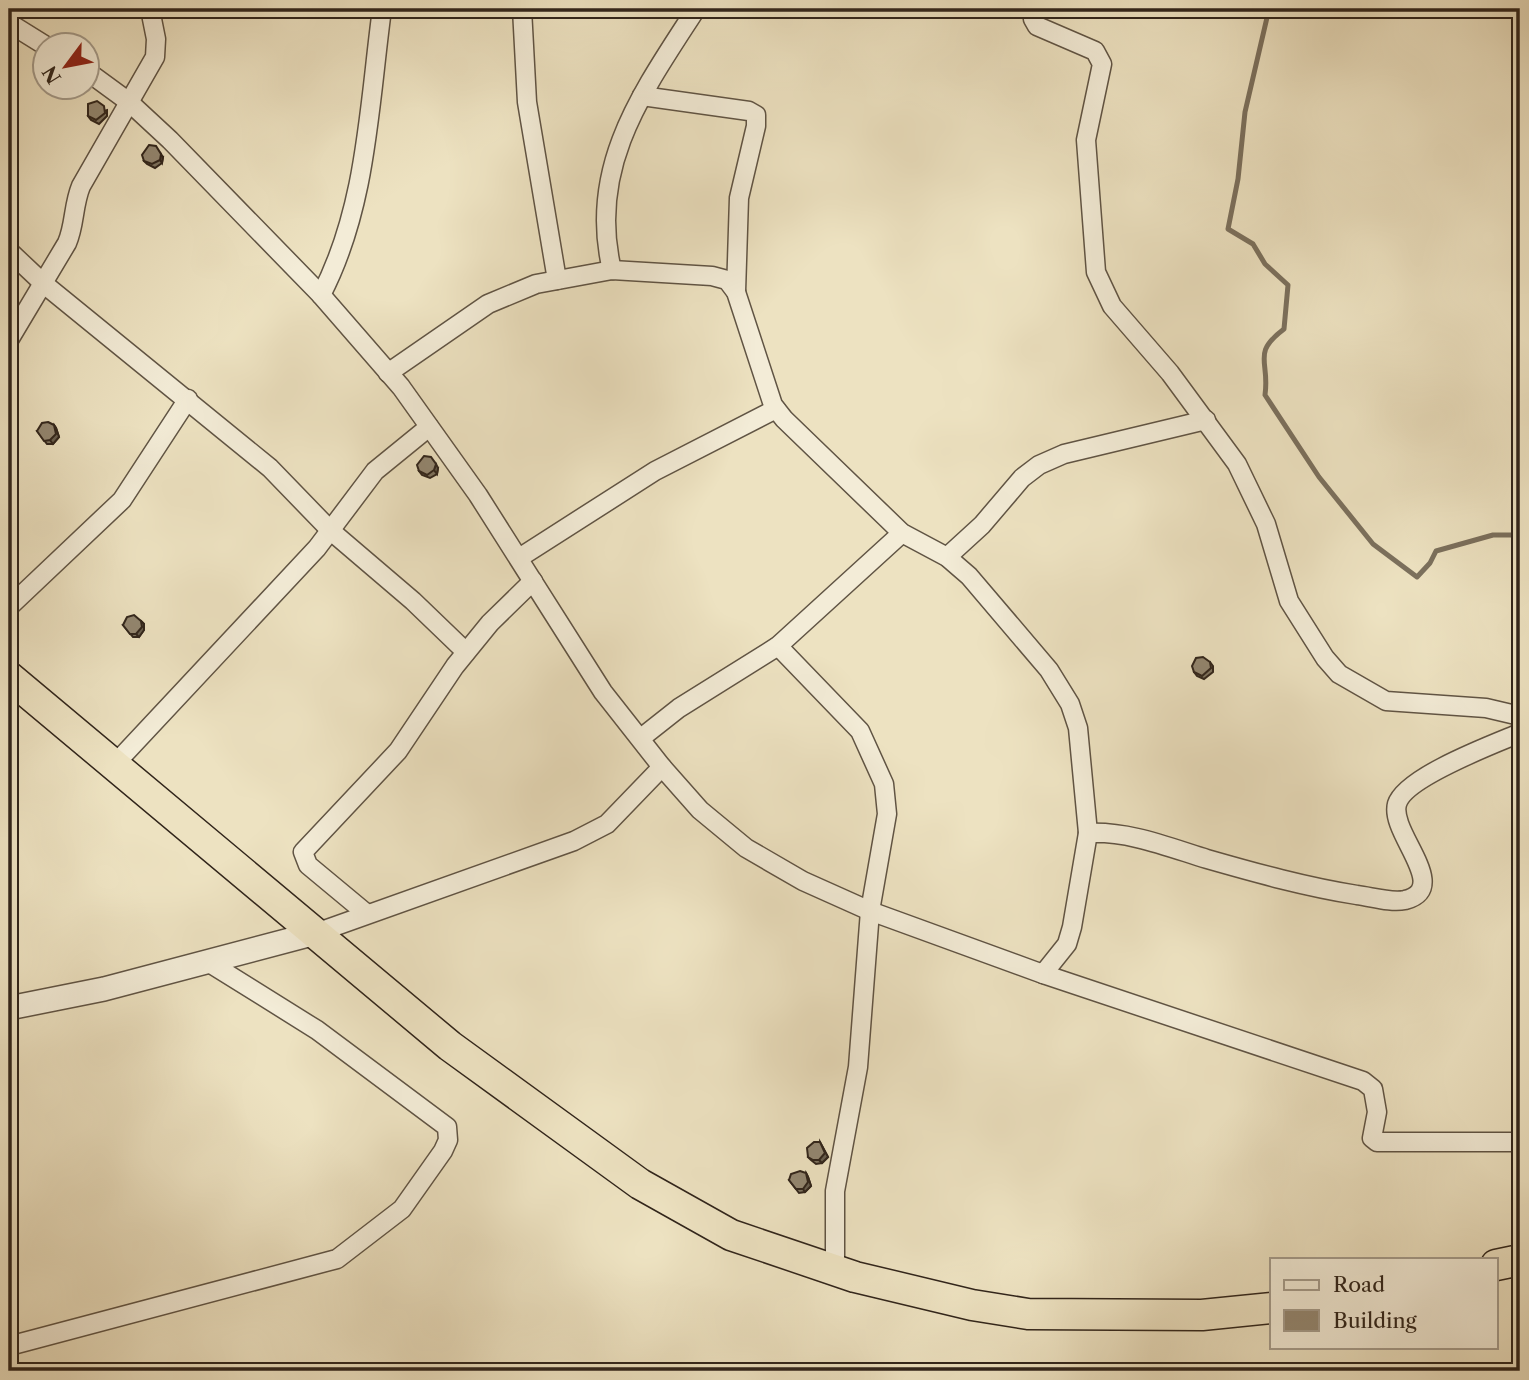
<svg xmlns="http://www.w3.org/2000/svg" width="1529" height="1380" font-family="'Libre Caslon Text',serif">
<rect width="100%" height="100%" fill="#ede2c1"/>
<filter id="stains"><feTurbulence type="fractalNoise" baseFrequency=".00286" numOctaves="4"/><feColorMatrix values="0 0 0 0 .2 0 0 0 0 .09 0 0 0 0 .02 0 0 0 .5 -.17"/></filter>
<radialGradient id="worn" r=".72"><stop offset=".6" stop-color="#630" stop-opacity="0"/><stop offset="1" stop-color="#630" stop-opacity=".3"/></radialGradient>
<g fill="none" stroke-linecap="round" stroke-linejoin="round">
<!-- stream -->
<path stroke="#7b705d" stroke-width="5" d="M1269,9l-24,103 -7,67 -10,50 25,15 12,20 23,21 -4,44c-33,25 -14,31 -19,66l54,82 54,67 44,33 13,-14 6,-12 57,-16h27"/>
<!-- minor casing -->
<g stroke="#605444" stroke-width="21">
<g id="minor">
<polyline points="522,9 527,102 557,280"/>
<polyline points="1037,9 1033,19 1037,26 1095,51 1102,64 1086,140 1096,272 1112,306 1170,373 1237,464 1266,524 1289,601 1325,658 1339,674 1386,701 1486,708 1520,716"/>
<polyline points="9,23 46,46"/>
<polyline points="88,72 129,102 170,140 321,295 401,387 478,495 603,692 662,767 607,824 574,841 316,933"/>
<polyline points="642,96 749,111 756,115 756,126 739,198 736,292"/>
<polyline points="9,251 44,284 270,468 331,531 413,601 466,652"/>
<path d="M612,270c-25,-103 31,-179 84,-261"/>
<path d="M321,295c46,-88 48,-190 61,-286"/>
<path d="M9,340l58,-97c8,-18 6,-38 14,-57l74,-129 1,-18 -6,-30"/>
<polyline points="388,373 488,304 536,284 612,270 712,276 727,280 736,292 773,405 784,419 902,533 947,557 969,576 1049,670 1070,704 1078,728 1088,833"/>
<polyline points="947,557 982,525 1022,478 1039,465 1064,454 1206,420"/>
<polyline points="519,558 655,471 776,409"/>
<polyline points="9,607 122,500 188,399"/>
<polyline points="778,646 860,731 884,784 887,814 870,911 858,1067 835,1191 835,1271"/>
<polyline points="641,738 679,708 778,646 902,533"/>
<polyline points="114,765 317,548 375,471 429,427"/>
<path d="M662,767l38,43 46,38 57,33 67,30 173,63 24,-30 5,-17 16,-94c41,-2 80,14 119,26 49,14 99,28 150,36 15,2 34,8 48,5 47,-12 -16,-67 -8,-96 8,-27 97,-60 123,-71"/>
<polyline points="367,914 308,865 303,852 398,751 455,666 490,623 533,581"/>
<polyline points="1043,974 1363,1081 1373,1089 1377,1112 1372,1138 1377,1142 1520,1142"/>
<polyline points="9,1346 337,1259 402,1209 443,1151 448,1140 447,1127 317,1030 208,962"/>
</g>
</g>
<!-- tertiary casing -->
<g stroke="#605444" stroke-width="26">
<polyline id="tertiary" points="9,1008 104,989 316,933"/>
</g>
<!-- trunk casing -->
<g stroke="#31251b" stroke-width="33">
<g id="trunk">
<polyline points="9,677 450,1046 640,1184 731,1235 855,1277 972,1305 1028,1314 1202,1315 1272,1308"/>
<polyline points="1496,1265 1520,1260"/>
</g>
</g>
<!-- minor -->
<use href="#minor" stroke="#f3ecd7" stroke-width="18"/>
<!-- tertiary -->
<use href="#tertiary" stroke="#f3ecd7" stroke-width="23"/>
<!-- trunk -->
<use href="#trunk" stroke="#ede2c1" stroke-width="30"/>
</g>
<!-- wall -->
<g fill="#7e7461" stroke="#31251b" stroke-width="2">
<polygon points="107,110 107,116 99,124 91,120 88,116"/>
<polygon points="163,157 162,163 155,168 147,164 144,161"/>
<polygon points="54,425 56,428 59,437 53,444 47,444 37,431"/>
<polygon points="438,468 437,474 430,478 422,475 419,471"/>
<polygon points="141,621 144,624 144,630 139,637 133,637 123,625"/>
<polygon points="1210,662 1213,666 1213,672 1204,679 1197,676 1194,672"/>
<polygon points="822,1146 828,1157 822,1163 816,1164 811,1160 808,1157"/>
<polygon points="806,1173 808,1177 811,1186 805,1192 799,1193 789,1180"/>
</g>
<!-- shaded-wall -->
<g fill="#675e4f" stroke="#31251b" stroke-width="2">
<polygon points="161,154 163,157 162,163 160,160"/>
<polygon points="54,425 56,428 59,437 53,444 50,440"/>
<polygon points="436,464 438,468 437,474 434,470"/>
<polygon points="141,621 144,624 144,630 139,637 136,634"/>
<polygon points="820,1142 828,1157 822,1163 819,1160"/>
<polygon points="806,1173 808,1177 811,1186 805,1192 803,1189"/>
</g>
<!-- building -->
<g fill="#938771" stroke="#31251b" stroke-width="2">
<polygon points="97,101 104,106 105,113 96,120 88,116 88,104"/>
<polygon points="149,145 156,146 161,154 160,160 152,164 144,161 142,155"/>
<polygon points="48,422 54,425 56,434 50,440 44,441 37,431 42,423"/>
<polygon points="424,456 431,457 436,464 434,470 427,475 419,471 417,465"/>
<polygon points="134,615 141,621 142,627 136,634 130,634 123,625 127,617"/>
<polygon points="1203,657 1210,662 1211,668 1202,676 1194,672 1192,666 1196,658"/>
<polygon points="814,1142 820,1142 825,1153 819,1160 813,1160 808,1157 807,1148"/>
<polygon points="800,1171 806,1173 808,1182 803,1189 796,1189 789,1180 791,1174"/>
</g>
<!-- margin -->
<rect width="1529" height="1380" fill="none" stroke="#ede2c1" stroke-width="35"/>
<rect x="10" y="10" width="1508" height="1359" fill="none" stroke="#31251b" stroke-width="3.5"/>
<rect x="18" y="18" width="1494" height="1345" fill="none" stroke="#31251b" stroke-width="2"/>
<!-- legend -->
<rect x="1270" y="1258" width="228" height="91" fill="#f3ecd7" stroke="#a59c8c" stroke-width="2"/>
<rect x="1284" y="1280" width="35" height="10" fill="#f3ecd7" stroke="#a59c8c" stroke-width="2"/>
<text x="1333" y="1292" font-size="21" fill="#31251b">Road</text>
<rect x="1284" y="1310" width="35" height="21" fill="#938771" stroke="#a59c8c" stroke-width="2"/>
<text x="1333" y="1328" font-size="21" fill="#31251b">Building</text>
<!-- north arrow -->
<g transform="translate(66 66) rotate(238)"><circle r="33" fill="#f3ecd7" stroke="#a59c8c" stroke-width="2"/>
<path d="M0-5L12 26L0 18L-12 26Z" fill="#8f2418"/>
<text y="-10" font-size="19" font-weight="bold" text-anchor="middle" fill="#31251b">N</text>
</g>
<rect width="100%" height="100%" filter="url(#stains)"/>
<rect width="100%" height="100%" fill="url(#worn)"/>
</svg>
